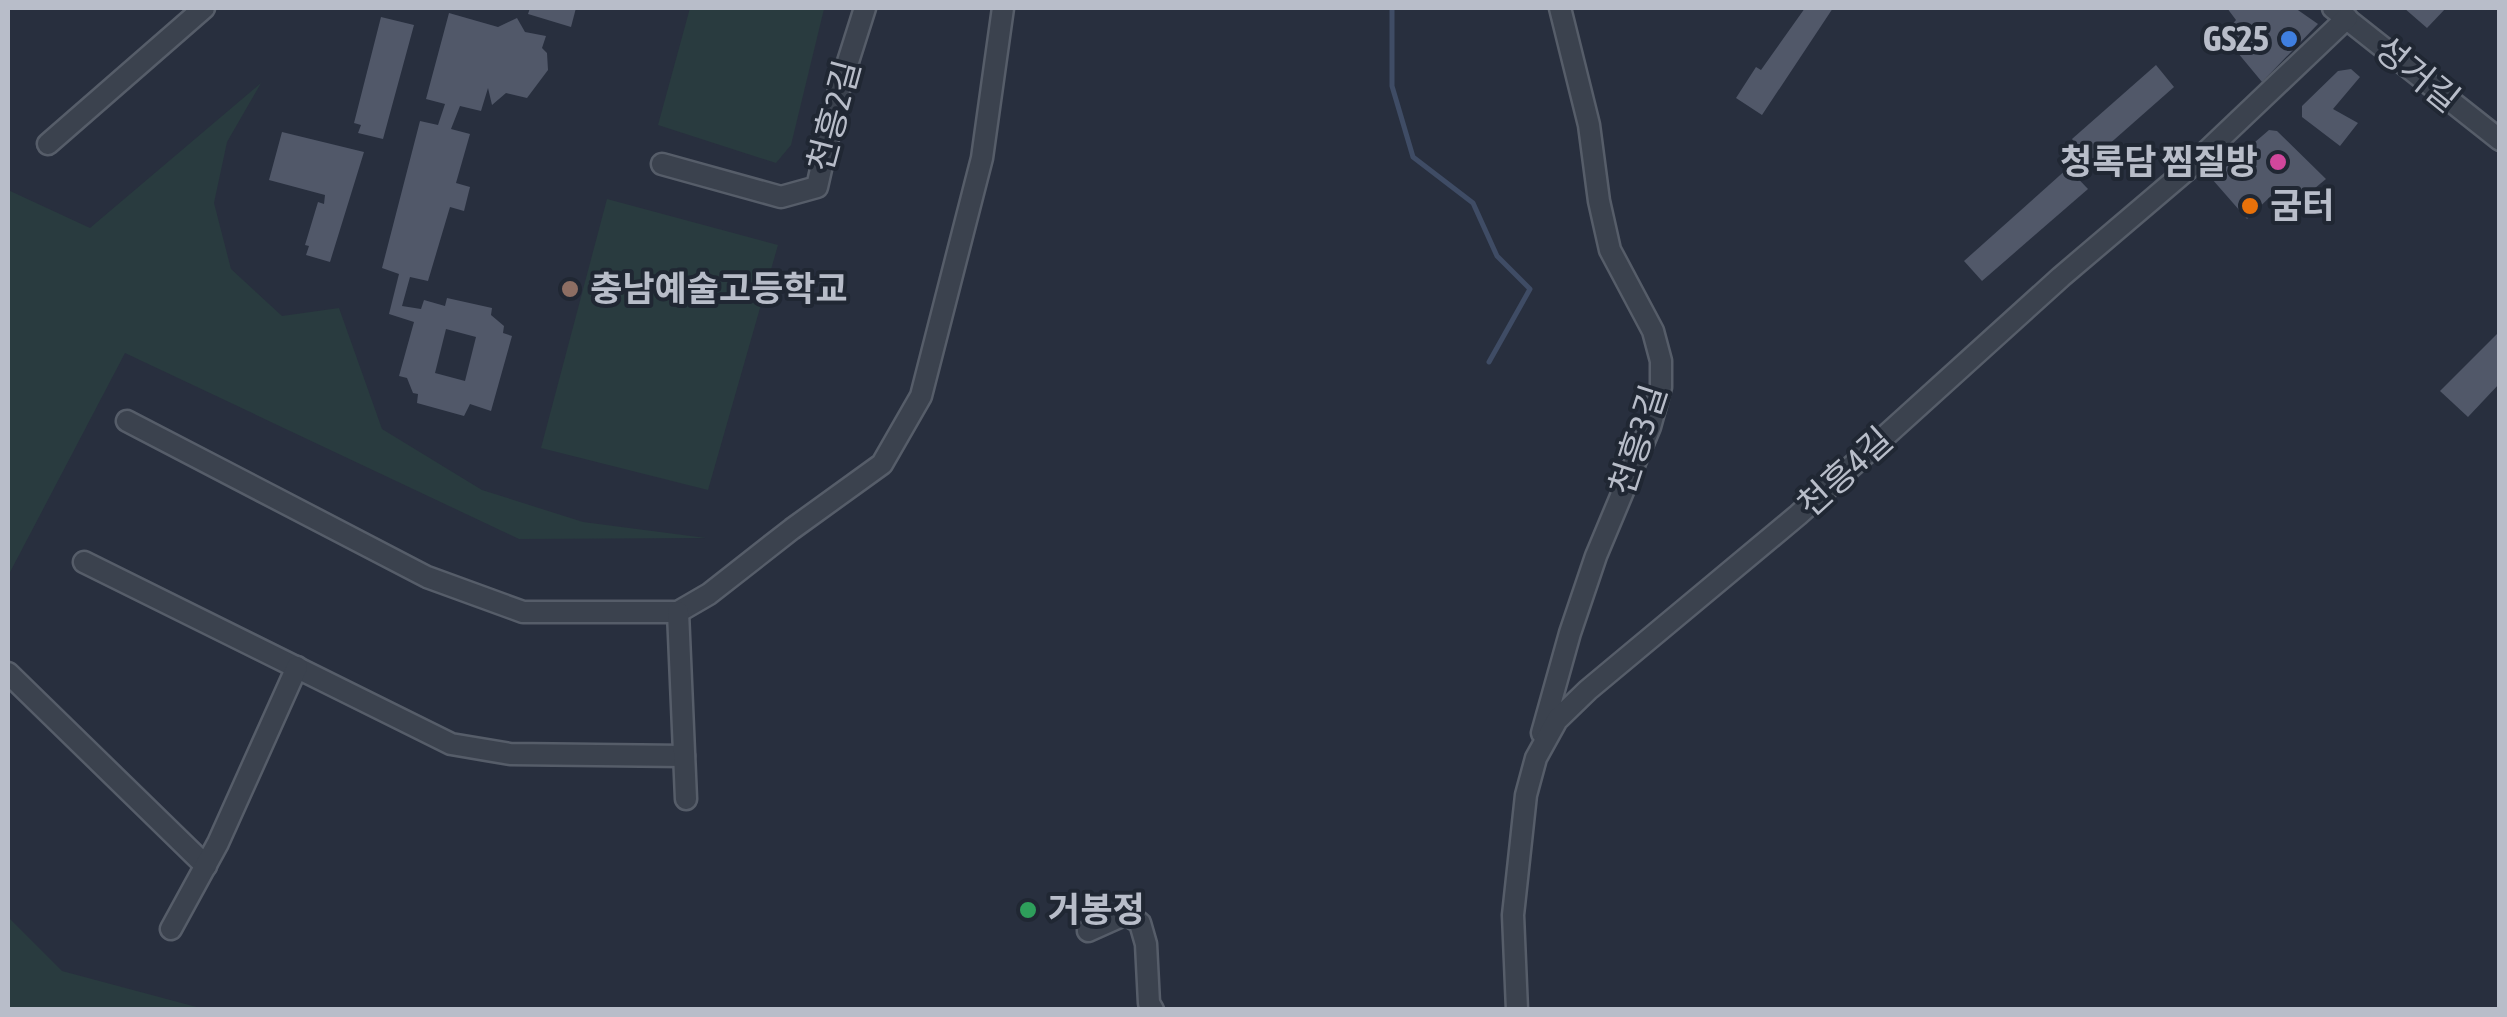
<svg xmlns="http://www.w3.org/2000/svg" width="2507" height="1017" font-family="'Asap Condensed','Noto Sans KR',sans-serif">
<rect width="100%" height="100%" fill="#282f3e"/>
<!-- green -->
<g fill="#293b3f">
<polygon points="690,8 824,9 791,145 776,163 658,125"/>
<polygon points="261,83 227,142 214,203 231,269 282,316 339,308 382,429 482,490 583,522 706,538 519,539 125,353 8,576 8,190 90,228"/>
<polygon points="607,199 778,245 708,490 541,448"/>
<polygon points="8,917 62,971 204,1009 8,1009"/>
</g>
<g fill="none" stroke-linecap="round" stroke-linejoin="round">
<!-- stream -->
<polyline stroke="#3f4c65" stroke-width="5" points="1392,8 1392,86 1413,157 1473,203 1497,256 1530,289 1489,362"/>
</g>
<!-- building -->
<g fill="#515869" fill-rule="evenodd">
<polygon points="530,8 576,8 571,27 528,14"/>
<polygon points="1805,8 1833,8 1762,115 1736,98 1756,67 1761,70"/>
<polygon points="2227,8 2295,8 2318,24 2262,82 2223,35 2236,20"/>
<polygon points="2404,8 2446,8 2427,28"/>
<path d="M449,13l49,14 19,-9 8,14 21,4 -4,12 5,5 1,17 -21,28 -21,-5 -14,12 -4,-17 -7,23 -21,-5 -9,23 19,5 -14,49 14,4 -6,24 -14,-4 -22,74 -18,-4 -8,29 19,3 3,-9 21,6 2,-8 45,10 -1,7 13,11 -1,7 9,3 -21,75 -21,-7 -6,12 -47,-13 1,-9 -5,-1 -6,-15 -8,-2 15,-54 -25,-8 10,-40 -17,-6 38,-147 18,4 7,-21 -19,-5zM446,329l30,8 -11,44 -30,-8z"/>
<polygon points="381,17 414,25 383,139 358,133 361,125 354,123"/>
<polygon points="2156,65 2174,87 2090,161 2072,139"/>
<polygon points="2351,69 2360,77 2333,109 2358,123 2340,146 2302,117 2302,106 2338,71"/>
<polygon points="2269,130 2277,131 2326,179 2286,212 2272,195 2247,219 2212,179"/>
<polygon points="282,132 364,152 330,262 306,255 309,246 305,245 318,202 324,204 325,195 269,180"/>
<polygon points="2068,168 2088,189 1982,281 1964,261"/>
<polygon points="2500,331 2500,383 2468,417 2440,391"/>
</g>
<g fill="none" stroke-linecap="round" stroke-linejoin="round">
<!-- minor casing -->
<g stroke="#565d69" stroke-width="25">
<g id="minor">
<polyline points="2333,8 2500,140"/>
<polyline points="48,144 204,8"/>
<polyline points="662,164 781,197 817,187 839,90 865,8"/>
<polyline points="127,421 427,577 523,612 678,612 709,594 792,529 882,464 921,396 982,158 1003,8"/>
<polyline points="84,562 451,744 510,754 684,756"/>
<polyline points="678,612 686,799"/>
<polyline points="8,673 206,866"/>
<polyline points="1542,733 1570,633 1596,556 1650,427 1661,387 1661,361 1653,331 1610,250 1599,201 1589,125 1560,8"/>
<polyline points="171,929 218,843 297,667"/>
<polyline points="1088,931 1126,914 1140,923 1146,944 1149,1003 1153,1010"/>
<polyline points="1517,1010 1513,915 1526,795 1536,758 1557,720 1588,690 1798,515 2061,277 2188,169 2347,18"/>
</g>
</g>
<!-- minor -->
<use href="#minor" stroke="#3b424e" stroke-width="20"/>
</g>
<!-- markers -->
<circle fill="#3f7fe0" stroke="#202733" stroke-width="4" cx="2289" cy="39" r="10"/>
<circle fill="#d1479c" stroke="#202733" stroke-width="4" cx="2278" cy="162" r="10"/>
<circle fill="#e8710a" stroke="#202733" stroke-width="4" cx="2250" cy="206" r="10"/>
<circle fill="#8d6e63" stroke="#202733" stroke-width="4" cx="570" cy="289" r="10"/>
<circle fill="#2e9e5b" stroke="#202733" stroke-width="4" cx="1028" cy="910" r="10"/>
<g text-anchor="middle" stroke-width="8" stroke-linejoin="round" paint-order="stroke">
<!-- poi labels -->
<g font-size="35" font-weight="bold" fill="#b8bdc9" stroke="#202733" text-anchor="start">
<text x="2269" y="51" text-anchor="end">GS25</text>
<text x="2258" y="174" text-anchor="end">청록담 찜질방</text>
<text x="2270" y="218">굼터</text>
<text x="590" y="301">충남예술고등학교</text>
<text x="1048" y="922">거봉정</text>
</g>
<!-- street labels -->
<g font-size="35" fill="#b8bdc9" stroke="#202733">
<text transform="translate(2417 74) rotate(39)" y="12">성거길</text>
<text transform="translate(834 116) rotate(-75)" y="12">천흥2길</text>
<text transform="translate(1638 440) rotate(-72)" y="12">천흥3길</text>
<text transform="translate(1845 472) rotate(-42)" y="12">천흥4길</text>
</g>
</g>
<!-- border -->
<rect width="2507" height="1017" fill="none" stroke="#b8bdc9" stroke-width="20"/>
</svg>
